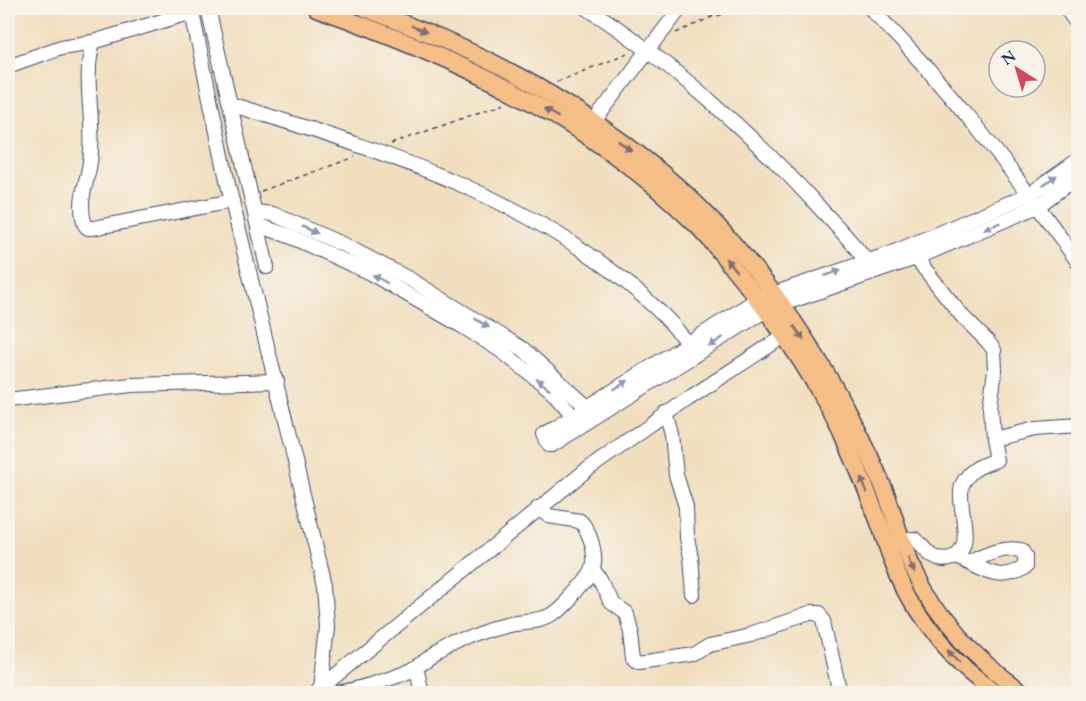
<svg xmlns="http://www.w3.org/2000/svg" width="1086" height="701" font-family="'EB Garamond',serif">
<rect width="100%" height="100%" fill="#f7f3e8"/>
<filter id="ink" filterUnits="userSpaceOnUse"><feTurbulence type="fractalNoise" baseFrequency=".0167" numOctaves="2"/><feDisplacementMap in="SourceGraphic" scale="12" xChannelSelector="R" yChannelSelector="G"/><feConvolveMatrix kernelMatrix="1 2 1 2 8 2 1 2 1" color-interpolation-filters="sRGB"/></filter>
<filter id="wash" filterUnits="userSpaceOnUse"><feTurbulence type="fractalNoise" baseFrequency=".008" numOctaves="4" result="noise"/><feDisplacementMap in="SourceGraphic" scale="24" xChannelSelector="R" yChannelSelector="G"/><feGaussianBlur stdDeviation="1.35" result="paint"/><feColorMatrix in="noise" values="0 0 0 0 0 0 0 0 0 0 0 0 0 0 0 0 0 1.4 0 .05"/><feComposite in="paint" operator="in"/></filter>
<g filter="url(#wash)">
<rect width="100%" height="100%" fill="#f1debe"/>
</g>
<g filter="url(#ink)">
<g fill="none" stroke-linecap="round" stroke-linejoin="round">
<!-- minor casing -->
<g stroke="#3b496c" stroke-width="16">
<g id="minor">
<path d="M191,8l38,181 96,396 3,40 -7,63c3,3 4,4 7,5 15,2 69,-16 84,-23 9,-5 17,-13 27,-17 22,-12 47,-23 72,-29 13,-3 29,-1 40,-8 10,-6 39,-37 42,-48 4,-14 -3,-37 -13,-47l-31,-5 -11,-8"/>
<polyline points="208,8 267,267"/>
<path d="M587,8c83,53 165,126 231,198 18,20 39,40 54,63"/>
<path d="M870,8c78,78 144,164 208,254"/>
<polyline points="1066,8 1078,25"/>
<path d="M93,42c-11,39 3,79 -3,120 -3,23 -13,38 -5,63l3,3h5l139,-27"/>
<polyline points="8,66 61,47 93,42 192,12"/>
<path d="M230,104c154,48 317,96 434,212 11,10 20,23 29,35"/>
<polyline points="589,128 679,10"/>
<polyline points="1078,160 1030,194 892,253 758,299 558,426 544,434 549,445 552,445 766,310 916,258 1038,206 1078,176"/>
<polyline points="255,212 273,214 344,245 411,280 523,349 593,412"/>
<polyline points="258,225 289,236 370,273 462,326 500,350 551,390 578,421"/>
<polyline points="8,400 131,385 277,381"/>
<polyline points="666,413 672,435 676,475 686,507 687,538 691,557 694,595"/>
<polyline points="992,439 1035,429 1078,426"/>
<path d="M894,545l14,-6h7c6,5 10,12 16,16 7,5 15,6 22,3 25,-12 1,-57 10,-75 7,-14 19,-18 33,-23l-4,-21 -2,-32 5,-37 -1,-20 -6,-8 -26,-26 -46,-58"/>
<path d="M956,557c26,10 41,28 69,10v-11l-4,-6c-19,-3 -35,4 -52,13"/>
<polyline points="593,570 600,579 611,603 625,613 630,630 633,657 639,662 694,654 710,644 751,635 811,615 819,615 824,621 840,694"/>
<polyline points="414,669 418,675 422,694"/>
<polyline points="318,690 584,472 688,399 784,336"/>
</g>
</g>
<!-- major casing -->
<g stroke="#3b496c" stroke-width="19">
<g id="major">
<path d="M316,8c136,48 271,109 375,212 14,12 25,27 37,42 42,50 80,105 110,163 16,33 30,68 43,103 5,15 10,32 17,47 19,46 58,92 100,119"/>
<path d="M365,8c40,16 80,31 118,50 79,38 170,99 230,163 56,60 106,133 143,207 11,22 22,45 31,68 9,24 15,51 27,74 25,52 64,91 111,124"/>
</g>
</g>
<!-- path -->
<g stroke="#3b496c" stroke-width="1.5" stroke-dasharray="4.5 4.5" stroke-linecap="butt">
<path d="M692,8c16,12 33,8 50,0"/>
<polyline points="676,33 714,16"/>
<polyline points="557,82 630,52"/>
<polyline points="391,144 505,103"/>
<polyline points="261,191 355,157"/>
</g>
<!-- minor -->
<use href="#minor" stroke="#fff" stroke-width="14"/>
<!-- major -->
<use href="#major" stroke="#f6be87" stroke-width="16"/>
</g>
<!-- one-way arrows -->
<defs><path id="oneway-solid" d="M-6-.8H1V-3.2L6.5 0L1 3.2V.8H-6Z" transform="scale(1.5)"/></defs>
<g fill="#7e6f70">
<use href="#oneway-solid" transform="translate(419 29) rotate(23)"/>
<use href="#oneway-solid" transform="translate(551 113) rotate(-149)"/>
<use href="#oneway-solid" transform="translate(625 146) rotate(38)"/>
<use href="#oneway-solid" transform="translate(731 265) rotate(-130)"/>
<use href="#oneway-solid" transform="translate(799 333) rotate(56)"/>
<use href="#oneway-solid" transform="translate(864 485) rotate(-112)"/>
<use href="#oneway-solid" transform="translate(911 565) rotate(66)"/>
<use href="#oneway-solid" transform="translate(954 656) rotate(-133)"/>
</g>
<g fill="#8d97ae">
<use href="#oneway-solid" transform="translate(1050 180) rotate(-35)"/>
<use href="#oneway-solid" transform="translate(992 226) rotate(157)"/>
<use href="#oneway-solid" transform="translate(310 230) rotate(24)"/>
<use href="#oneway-solid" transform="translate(833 273) rotate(-18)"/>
<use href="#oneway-solid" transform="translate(380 279) rotate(-150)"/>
<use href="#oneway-solid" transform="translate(482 323) rotate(32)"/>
<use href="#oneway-solid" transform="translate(716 342) rotate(147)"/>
<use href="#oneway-solid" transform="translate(543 384) rotate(-142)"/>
<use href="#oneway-solid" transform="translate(621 385) rotate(-32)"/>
</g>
</g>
<!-- margin -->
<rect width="1086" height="701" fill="none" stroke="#f7f3e8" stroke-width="30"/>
<!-- north arrow -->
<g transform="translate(1017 69) rotate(323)"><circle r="28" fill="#f7f3e8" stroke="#9fa5b1" stroke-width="1.5"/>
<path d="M0-4.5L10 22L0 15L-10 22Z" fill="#d1495b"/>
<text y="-9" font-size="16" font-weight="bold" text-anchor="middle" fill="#1b2f5e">N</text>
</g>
</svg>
